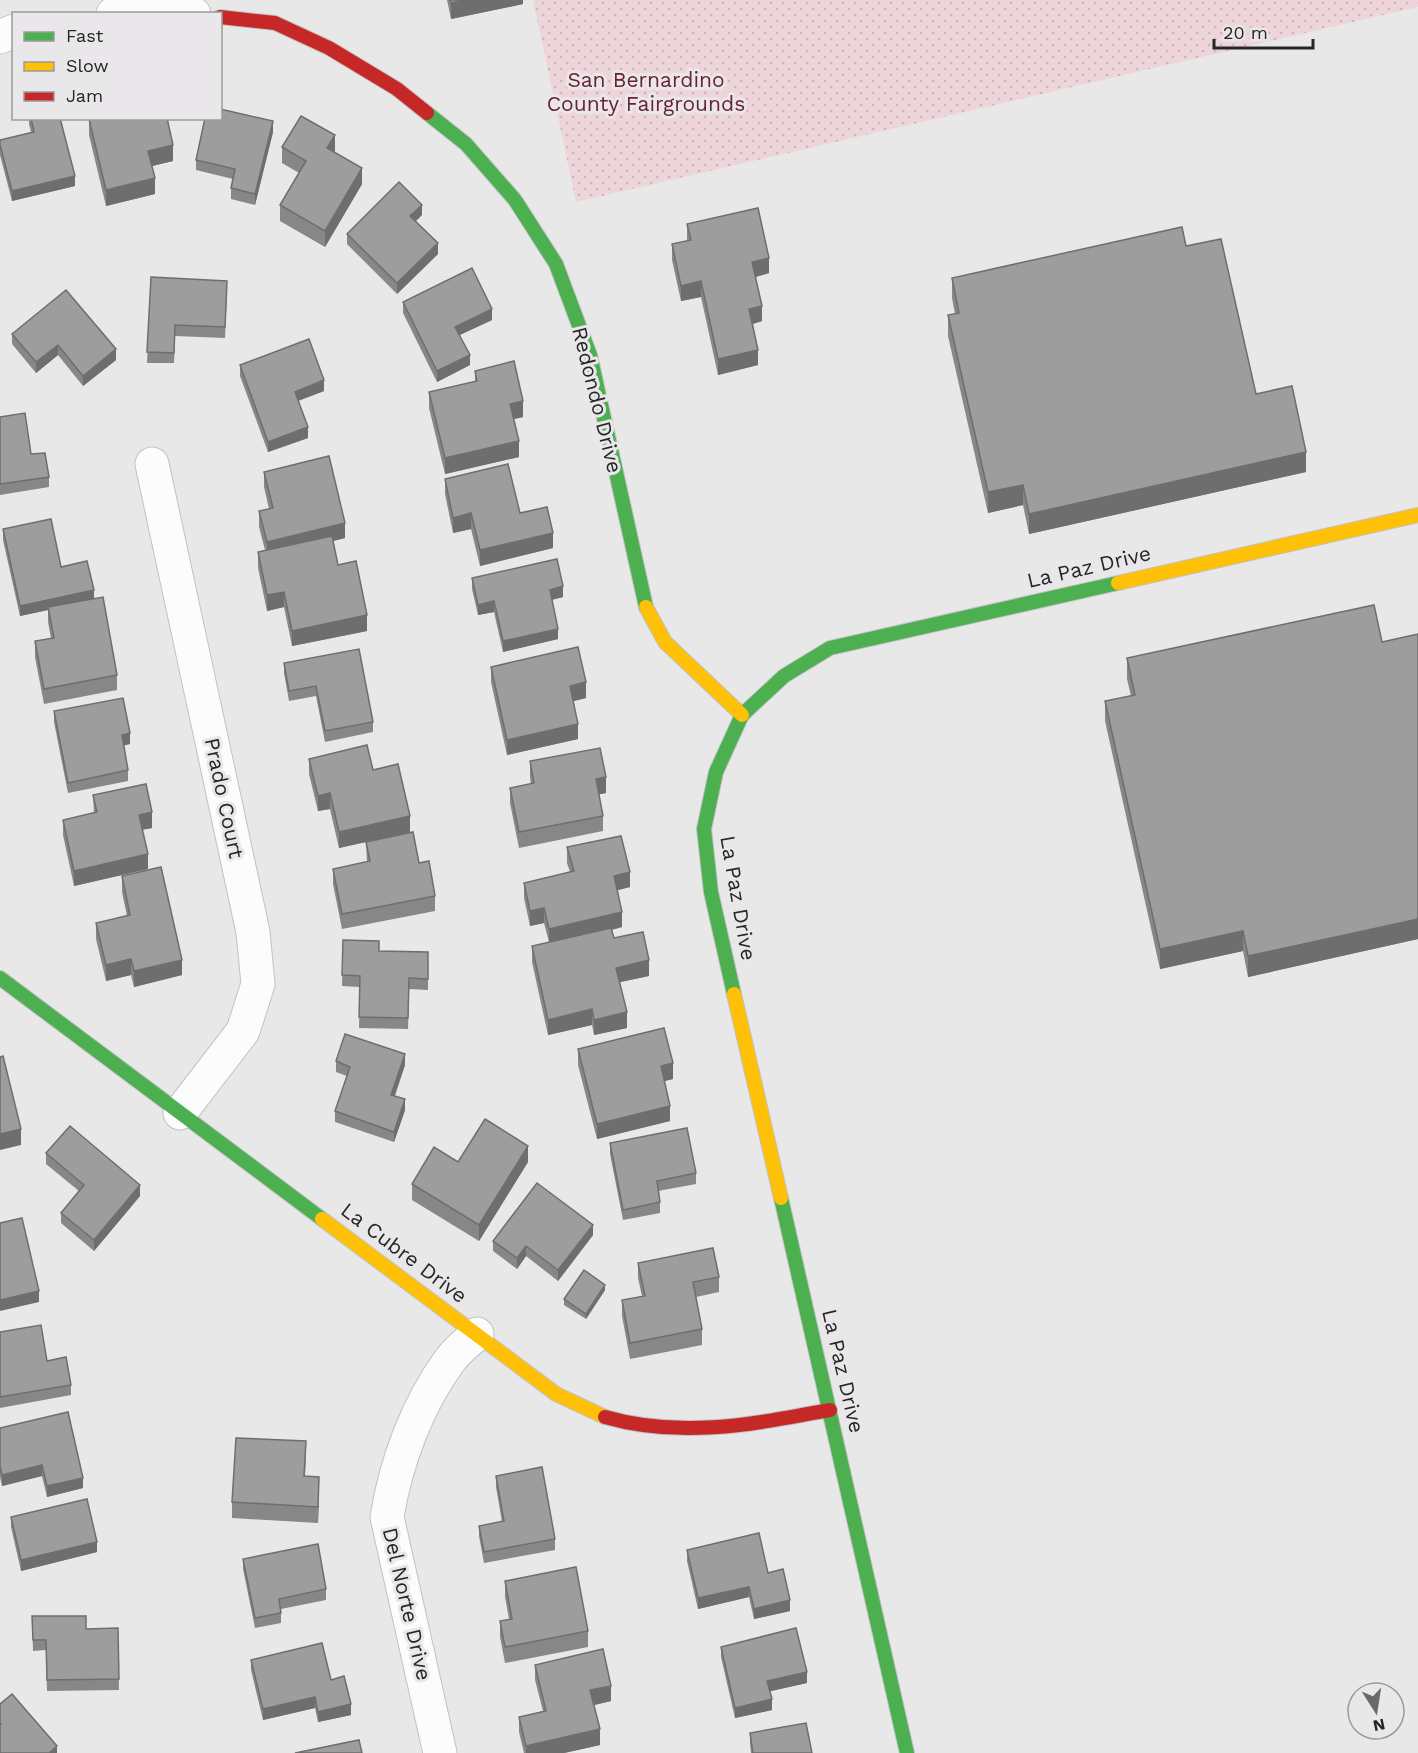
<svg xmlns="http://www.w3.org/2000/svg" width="1418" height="1753" font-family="'Work Sans',sans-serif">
<defs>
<pattern id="park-dots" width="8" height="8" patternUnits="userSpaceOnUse" patternTransform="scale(1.5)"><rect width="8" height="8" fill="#eed5da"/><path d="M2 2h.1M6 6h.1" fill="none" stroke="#ccb7bb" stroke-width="1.8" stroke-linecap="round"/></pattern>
</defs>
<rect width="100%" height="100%" fill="#e9e8e9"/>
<!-- park -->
<polygon fill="url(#park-dots)" points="533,0 1418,0 1418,7 576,202"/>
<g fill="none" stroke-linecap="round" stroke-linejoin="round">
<!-- street casing -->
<g stroke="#c2c2c2" stroke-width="35">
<g id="street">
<polyline points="113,14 194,14"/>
<polyline points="0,37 14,31"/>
<polyline points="152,464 253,932 258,984 243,1031 180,1113"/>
<path d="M440,1753l-53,-236c9,-55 30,-112 63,-157 7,-10 18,-18 27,-26"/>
</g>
</g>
<!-- fast casing -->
<g stroke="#c2c2c2" stroke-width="16">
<g id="fast">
<polyline points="427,113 466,144 515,200 556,264 590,355 646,607"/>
<polyline points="0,978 322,1219"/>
<polyline points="734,994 711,892 704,829 716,772 742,715 784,676 830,648 1118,583"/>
<polyline points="781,1198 907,1753"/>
</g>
</g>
<!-- slow casing -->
<g stroke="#c2c2c2" stroke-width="16">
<g id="slow">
<polyline points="1118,583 1418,515"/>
<polyline points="646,607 665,642 742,715"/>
<polyline points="734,994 781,1198"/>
<polyline points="322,1219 556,1394 605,1417"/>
</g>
</g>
<!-- jam casing -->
<g stroke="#c2c2c2" stroke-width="16">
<g id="jam">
<polyline points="220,17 275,23 329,48 397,89 427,113"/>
<path d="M605,1417c76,22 149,7 225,-7"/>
</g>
</g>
<!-- street -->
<use href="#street" stroke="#fcfcfc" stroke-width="33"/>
<!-- fast -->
<use href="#fast" stroke="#4caf50" stroke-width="14"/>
<!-- slow -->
<use href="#slow" stroke="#ffc107" stroke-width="14"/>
<!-- jam -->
<use href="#jam" stroke="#c62828" stroke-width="14"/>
</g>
<!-- wall -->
<g fill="#888788">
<polygon points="447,0 523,0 523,4 451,19"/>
<polygon points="29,118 60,118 75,186 12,201 0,155 0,140 31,132 29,124"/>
<polygon points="89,119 173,161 152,166 155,194 106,206 89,135"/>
<polygon points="273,132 255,205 231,199 231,188 233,179 196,170 196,160"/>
<polygon points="282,147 335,151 334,152 362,184 325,247 280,221 280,205 299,173 282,163"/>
<polygon points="422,215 415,221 438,254 397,294 347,244 347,234"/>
<polygon points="687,224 769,273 756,277 762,321 753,324 758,365 718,375 701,297 681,301 672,260 672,244 687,241"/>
<polygon points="1186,246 1256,394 1306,472 1029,534 1023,505 988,513 948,336 948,315 955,314 952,298 952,278"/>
<polygon points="151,277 227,291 225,338 175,336 174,363 147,363"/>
<polygon points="403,302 492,320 460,335 470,365 437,382 403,313"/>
<polygon points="12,334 116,360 83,386 58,355 36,373 12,344"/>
<polygon points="240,365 324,391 298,401 308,438 268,452 240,376"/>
<polygon points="475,371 523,417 513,419 519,457 445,474 429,408 429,392 475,382"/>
<polygon points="0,417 49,477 49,487 0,495"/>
<polygon points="264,472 345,538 333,541 338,565 367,631 292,646 284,607 267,611 258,568 258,552 265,550 259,527 259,511 269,509 264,487"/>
<polygon points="445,479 520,513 553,548 480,566 471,529 453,533 445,494"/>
<polygon points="3,529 61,567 94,598 117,675 117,690 44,704 35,657 35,641 51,638 48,622 48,610 20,616 3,540"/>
<polygon points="472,578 563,597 552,600 558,639 503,652 494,612 478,615 472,589"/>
<polygon points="1418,634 1418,939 1248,977 1243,951 1160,969 1105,721 1105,701 1131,696 1127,679 1127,658 1382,642"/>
<polygon points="284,663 373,722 373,732 325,742 316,696 289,701 284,673"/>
<polygon points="491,667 586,698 573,701 578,739 507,755 491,682"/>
<polygon points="54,711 130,744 123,745 128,770 128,781 68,793 54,722"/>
<polygon points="309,759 373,770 410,832 366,842 419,863 435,896 435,911 342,929 333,884 333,869 367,862 366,842 339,848 330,809 318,811 309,774"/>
<polygon points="530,761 606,793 599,794 603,816 603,831 519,848 510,803 510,788 531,784 530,777"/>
<polygon points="93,795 152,828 142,830 148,869 74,886 63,835 63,820 94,813"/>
<polygon points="567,847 630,887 618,890 622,927 612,930 614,938 649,976 620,982 627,1028 594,1035 592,1025 548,1035 532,962 532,946 549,942 544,923 530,926 524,898 524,883 570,872 567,863"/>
<polygon points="122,876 182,975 134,987 131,975 106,981 96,939 96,923 127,916 122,892"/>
<polygon points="343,940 379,951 428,952 428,990 409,989 408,1029 359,1028 360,987 342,986"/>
<polygon points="578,1049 673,1079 664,1081 670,1121 597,1139 578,1065"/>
<polygon points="336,1061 405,1065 395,1096 405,1110 394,1142 335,1122 335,1111 347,1076 336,1072"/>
<polygon points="610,1143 696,1173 696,1184 658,1191 660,1202 660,1213 623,1220 610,1154"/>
<polygon points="46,1153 140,1196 94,1251 61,1223 61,1213 79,1191 46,1164"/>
<polygon points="458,1162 528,1162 479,1241 412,1200 412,1184"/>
<polygon points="593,1235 558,1281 526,1256 517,1269 493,1251 493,1241"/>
<polygon points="638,1263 719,1277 719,1292 696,1297 702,1329 702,1345 630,1359 622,1316 622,1300 642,1296 638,1278"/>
<polygon points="605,1290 586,1319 564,1305 564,1299"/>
<polygon points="0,1332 71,1385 71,1395 0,1408"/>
<polygon points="0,1428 83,1488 47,1497 42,1476 2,1486 0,1477"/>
<polygon points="306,1457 305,1476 319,1493 318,1523 232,1518 232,1502"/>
<polygon points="496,1476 555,1539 555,1550 484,1563 479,1536 479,1526 502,1522 496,1487"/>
<polygon points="11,1517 97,1552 21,1571 11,1527"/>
<polygon points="687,1550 768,1573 790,1611 754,1619 749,1597 698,1609 687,1561"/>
<polygon points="243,1559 326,1589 326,1600 281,1609 281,1623 255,1628 243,1569"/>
<polygon points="505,1581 588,1631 588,1647 505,1663 500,1637 500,1621 509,1619 505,1597"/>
<polygon points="32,1616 86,1629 118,1628 119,1690 47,1691 46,1650 33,1651"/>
<polygon points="721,1647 807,1683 770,1691 772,1710 735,1718 721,1657"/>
<polygon points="251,1660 331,1680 351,1715 318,1722 315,1708 263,1720 251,1670"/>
<polygon points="535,1665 611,1701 594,1705 600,1745 564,1753 524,1753 519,1732 519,1717 543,1711 535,1680"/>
<polygon points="750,1733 812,1753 751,1753 750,1743"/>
</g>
<!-- shaded-wall -->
<g fill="#6f6e6f">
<polygon points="467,0 523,0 523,4 451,19 451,3"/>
<polygon points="273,121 273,132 255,205 255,194"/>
<polygon points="335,135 335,151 327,163 327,148"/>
<polygon points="173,145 173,161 148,167 148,151"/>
<polygon points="362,168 362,184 325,247 325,231"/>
<polygon points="75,176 75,186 12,201 12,191"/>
<polygon points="155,178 155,194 106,206 106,190"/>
<polygon points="422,205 422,215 410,227 410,216"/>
<polygon points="438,243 438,254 397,294 397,283"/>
<polygon points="769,258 769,273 752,278 752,262"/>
<polygon points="701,281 701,297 681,301 681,286"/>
<polygon points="762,306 762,321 749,325 749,309"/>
<polygon points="492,309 492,320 455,337 455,327"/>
<polygon points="58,345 58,355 36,373 36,362"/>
<polygon points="116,349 116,360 83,386 83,376"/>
<polygon points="758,350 758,365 718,375 718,359"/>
<polygon points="470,355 470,365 437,382 437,371"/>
<polygon points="324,380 324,391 295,402 295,392"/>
<polygon points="523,401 523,417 510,420 510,404"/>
<polygon points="308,427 308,438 268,452 268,442"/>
<polygon points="519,441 519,457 445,474 445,458"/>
<polygon points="1306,452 1306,472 1029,534 1029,514"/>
<polygon points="1023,485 1023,505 988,513 988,492"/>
<polygon points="471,513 471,529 453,533 453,518"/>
<polygon points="345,523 345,538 267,557 267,542"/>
<polygon points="553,533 553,548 480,566 480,550"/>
<polygon points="563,586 563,597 550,600 550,590"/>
<polygon points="94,590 94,600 48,607 48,610 20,616 20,606"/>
<polygon points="284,592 284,607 267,611 267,595"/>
<polygon points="494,601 494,612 478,615 478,605"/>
<polygon points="367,615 367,631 292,646 292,631"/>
<polygon points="558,629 558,639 503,652 503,641"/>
<polygon points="586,682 586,698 570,702 570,686"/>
<polygon points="578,724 578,739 507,755 507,740"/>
<polygon points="130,733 130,744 122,746 122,735"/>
<polygon points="606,777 606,793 596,795 596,779"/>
<polygon points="330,793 330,809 318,811 318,796"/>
<polygon points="152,812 152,828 139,830 139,815"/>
<polygon points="410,816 410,832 339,848 339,832"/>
<polygon points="148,854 148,869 74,886 74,871"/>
<polygon points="630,872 630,887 614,891 614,876"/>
<polygon points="544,908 544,923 530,926 530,911"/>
<polygon points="622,912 622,927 549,945 549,929"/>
<polygon points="1418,919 1418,939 1248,977 1248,956"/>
<polygon points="1243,931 1243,951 1160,969 1160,949"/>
<polygon points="131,959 131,975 106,981 106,965"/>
<polygon points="182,960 182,975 134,987 134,971"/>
<polygon points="649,960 649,976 616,983 616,968"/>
<polygon points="592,1009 592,1025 548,1035 548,1020"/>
<polygon points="627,1012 627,1028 594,1035 594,1020"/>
<polygon points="405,1054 405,1065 391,1105 391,1095"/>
<polygon points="673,1063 673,1079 661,1082 661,1066"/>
<polygon points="405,1099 405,1110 394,1142 394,1132"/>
<polygon points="670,1106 670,1121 597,1139 597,1124"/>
<polygon points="21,1129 21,1145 0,1150 0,1134"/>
<polygon points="528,1146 528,1162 479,1241 479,1225"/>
<polygon points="140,1185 140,1196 94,1251 94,1240"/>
<polygon points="593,1225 593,1235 558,1281 558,1270"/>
<polygon points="526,1246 526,1256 517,1269 517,1258"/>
<polygon points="605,1285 605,1290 586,1319 586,1314"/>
<polygon points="39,1291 39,1302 0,1311 0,1300"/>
<polygon points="42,1465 42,1476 2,1486 2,1475"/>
<polygon points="319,1477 319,1493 318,1523 318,1507"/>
<polygon points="83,1478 83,1488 47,1497 47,1486"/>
<polygon points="97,1542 97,1552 21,1571 21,1560"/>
<polygon points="749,1587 749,1597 698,1609 698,1598"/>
<polygon points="790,1600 790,1611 754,1619 754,1609"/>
<polygon points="807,1672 807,1683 767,1692 767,1681"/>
<polygon points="611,1686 611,1701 590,1706 590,1690"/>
<polygon points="315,1697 315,1708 263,1720 263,1709"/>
<polygon points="772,1699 772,1710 735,1718 735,1708"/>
<polygon points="351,1704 351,1715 318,1722 318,1712"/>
<polygon points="600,1729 600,1745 564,1753 526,1753 526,1746"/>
<polygon points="57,1746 57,1753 49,1753"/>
</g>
<!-- building -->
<g fill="#9e9d9e" stroke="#6f6e6f" stroke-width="1.5">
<polygon points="450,0 467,0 451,3"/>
<polygon points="220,109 273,121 255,194 231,188 235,169 196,160 205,118 220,118"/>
<polygon points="301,116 335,135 327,148 362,168 325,231 280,205 306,161 282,147"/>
<polygon points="31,118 60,118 75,176 12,191 0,145 0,140 34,132"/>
<polygon points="91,118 167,118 173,145 148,151 155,178 106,190 89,119"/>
<polygon points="399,182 422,205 410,216 438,243 397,283 347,234"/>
<polygon points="758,208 769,258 752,262 762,306 749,309 758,350 718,359 701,281 681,286 672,244 691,240 687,224"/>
<polygon points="1182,227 1186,246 1221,239 1256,394 1292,386 1306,452 1029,514 1023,485 988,492 948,315 959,313 952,278"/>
<polygon points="472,268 492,309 455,327 470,355 437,371 403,302"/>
<polygon points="151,277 227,281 225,327 175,325 174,353 147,352"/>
<polygon points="66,290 116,349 83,376 58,345 36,362 12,334"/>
<polygon points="309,339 324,380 295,392 308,427 268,442 240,365"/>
<polygon points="514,361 523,401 510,404 519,441 445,458 429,392 477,381 475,371"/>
<polygon points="25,413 31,454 45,453 49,477 0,484 0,417"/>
<polygon points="329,456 345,523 267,542 259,511 273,508 264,472"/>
<polygon points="508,464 520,513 547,507 553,533 480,550 471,513 453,518 445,479"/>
<polygon points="51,519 61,567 87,561 94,590 20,606 3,529"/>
<polygon points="332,536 338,565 356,561 367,615 292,631 284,592 267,595 258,552"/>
<polygon points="557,559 563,586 550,590 558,629 503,641 494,601 478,605 472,578"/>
<polygon points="103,597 117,675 44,689 35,641 54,638 48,607"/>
<polygon points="1374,605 1382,642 1418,634 1418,919 1248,956 1243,931 1160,949 1105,701 1135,695 1127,658"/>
<polygon points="578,647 586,682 570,686 578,724 507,740 491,667"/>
<polygon points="359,649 373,722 325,731 316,686 289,691 284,663"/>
<polygon points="123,698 130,733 122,735 128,770 68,783 54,711"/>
<polygon points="367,745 373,770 398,764 410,816 339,832 330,793 318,796 309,759"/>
<polygon points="600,748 606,777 596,779 603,816 519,832 510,788 534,783 530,761"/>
<polygon points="146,784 152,812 139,815 148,854 74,871 63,820 97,812 93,795"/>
<polygon points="413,832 419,863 429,861 435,896 342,914 333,869 370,861 366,842"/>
<polygon points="621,836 630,872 614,876 622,912 549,929 544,908 530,911 524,883 574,871 567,847"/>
<polygon points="161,867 182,960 134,971 131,959 106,965 96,923 130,915 122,876"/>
<polygon points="611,928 614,938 643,932 649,960 616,968 627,1012 594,1020 592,1009 548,1020 532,946"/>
<polygon points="343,940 379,941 379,951 428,952 428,979 409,978 408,1018 359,1017 360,976 342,975"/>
<polygon points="664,1028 673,1063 661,1066 670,1106 597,1124 578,1049"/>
<polygon points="345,1034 405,1054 391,1095 405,1099 394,1132 335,1111 350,1067 336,1061"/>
<polygon points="3,1056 21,1129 0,1134 0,1057"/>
<polygon points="485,1119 528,1146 479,1225 412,1184 434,1147 458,1162"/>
<polygon points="70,1126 140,1185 94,1240 61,1213 84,1185 46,1153"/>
<polygon points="687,1128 696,1173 657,1181 660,1202 623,1210 610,1143"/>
<polygon points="537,1183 593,1225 558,1270 526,1246 517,1258 493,1241"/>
<polygon points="22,1218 39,1291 0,1300 0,1223"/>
<polygon points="713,1248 719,1277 693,1282 702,1329 630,1343 622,1300 645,1296 638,1263"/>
<polygon points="584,1270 605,1285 586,1314 564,1299"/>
<polygon points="41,1325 47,1361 66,1357 71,1385 0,1397 0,1332"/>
<polygon points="68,1412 83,1478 47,1486 42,1465 2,1475 0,1466 0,1428"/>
<polygon points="236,1438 306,1441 304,1476 319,1477 318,1507 232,1502"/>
<polygon points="542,1467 555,1539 484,1552 479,1526 504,1521 496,1476"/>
<polygon points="87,1499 97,1542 21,1560 11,1517"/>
<polygon points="759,1533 768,1573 783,1569 790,1600 754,1609 749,1587 698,1598 687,1550"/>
<polygon points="318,1544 326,1589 279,1599 281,1613 255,1618 243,1559"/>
<polygon points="576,1567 588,1631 505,1647 500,1621 512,1619 505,1581"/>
<polygon points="32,1616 86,1616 86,1629 118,1628 119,1679 47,1680 46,1640 33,1640"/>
<polygon points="796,1628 807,1672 767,1681 772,1699 735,1708 721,1647"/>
<polygon points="322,1643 331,1680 344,1676 351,1704 318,1712 315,1697 263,1709 251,1660"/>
<polygon points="603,1649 611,1686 590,1690 600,1729 526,1746 519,1717 546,1711 535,1665"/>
<polygon points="12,1694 57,1746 49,1753 0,1753 0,1725 1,1724 0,1723 0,1704"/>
<polygon points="806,1723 812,1753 753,1753 750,1733"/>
<polygon points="359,1740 362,1753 295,1753"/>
</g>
<g text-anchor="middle" stroke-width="6" stroke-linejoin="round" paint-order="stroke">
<!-- park labels -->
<g font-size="21" fill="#6a2134" stroke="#eae7ea">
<text x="646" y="87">San Bernardino<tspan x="646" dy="24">County Fairgrounds</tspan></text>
</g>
<!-- street labels -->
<g font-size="21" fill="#272627" stroke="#eae7ea">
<text transform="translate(597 400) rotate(76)" y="7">Redondo Drive</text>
<text transform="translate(1089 567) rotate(-13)" y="7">La Paz Drive</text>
<text transform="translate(224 798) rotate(78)" y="7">Prado Court</text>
<text transform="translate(738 898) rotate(80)" y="7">La Paz Drive</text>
<text transform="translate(404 1253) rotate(37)" y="7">La Cubre Drive</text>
<text transform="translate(843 1371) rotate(77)" y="7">La Paz Drive</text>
<text transform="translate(407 1604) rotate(77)" y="7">Del Norte Drive</text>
</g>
</g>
<!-- legend -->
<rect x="12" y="12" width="210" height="108" fill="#eae7ea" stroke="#9c9a9c" stroke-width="1.5"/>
<rect x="24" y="32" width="30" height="9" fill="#4caf50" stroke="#9c9a9c" stroke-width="1.5"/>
<text x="66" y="42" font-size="18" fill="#272627">Fast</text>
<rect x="24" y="62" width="30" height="9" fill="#ffc107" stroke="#9c9a9c" stroke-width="1.5"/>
<text x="66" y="72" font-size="18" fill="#272627">Slow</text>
<rect x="24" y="92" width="30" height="9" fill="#c62828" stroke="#9c9a9c" stroke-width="1.5"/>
<text x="66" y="102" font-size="18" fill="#272627">Jam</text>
<!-- north arrow -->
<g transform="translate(1376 1711) rotate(168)"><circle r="28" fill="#eae7ea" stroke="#9c9a9c" stroke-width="1.5"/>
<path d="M0-4.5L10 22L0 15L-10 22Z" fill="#6b6a6b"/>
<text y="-9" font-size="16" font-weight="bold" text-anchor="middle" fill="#272627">N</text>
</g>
<!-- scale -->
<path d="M1214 39v9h99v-9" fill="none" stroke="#272627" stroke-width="3"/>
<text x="1223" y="39" font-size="18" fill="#272627" stroke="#eae7ea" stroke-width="4.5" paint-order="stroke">20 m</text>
</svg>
